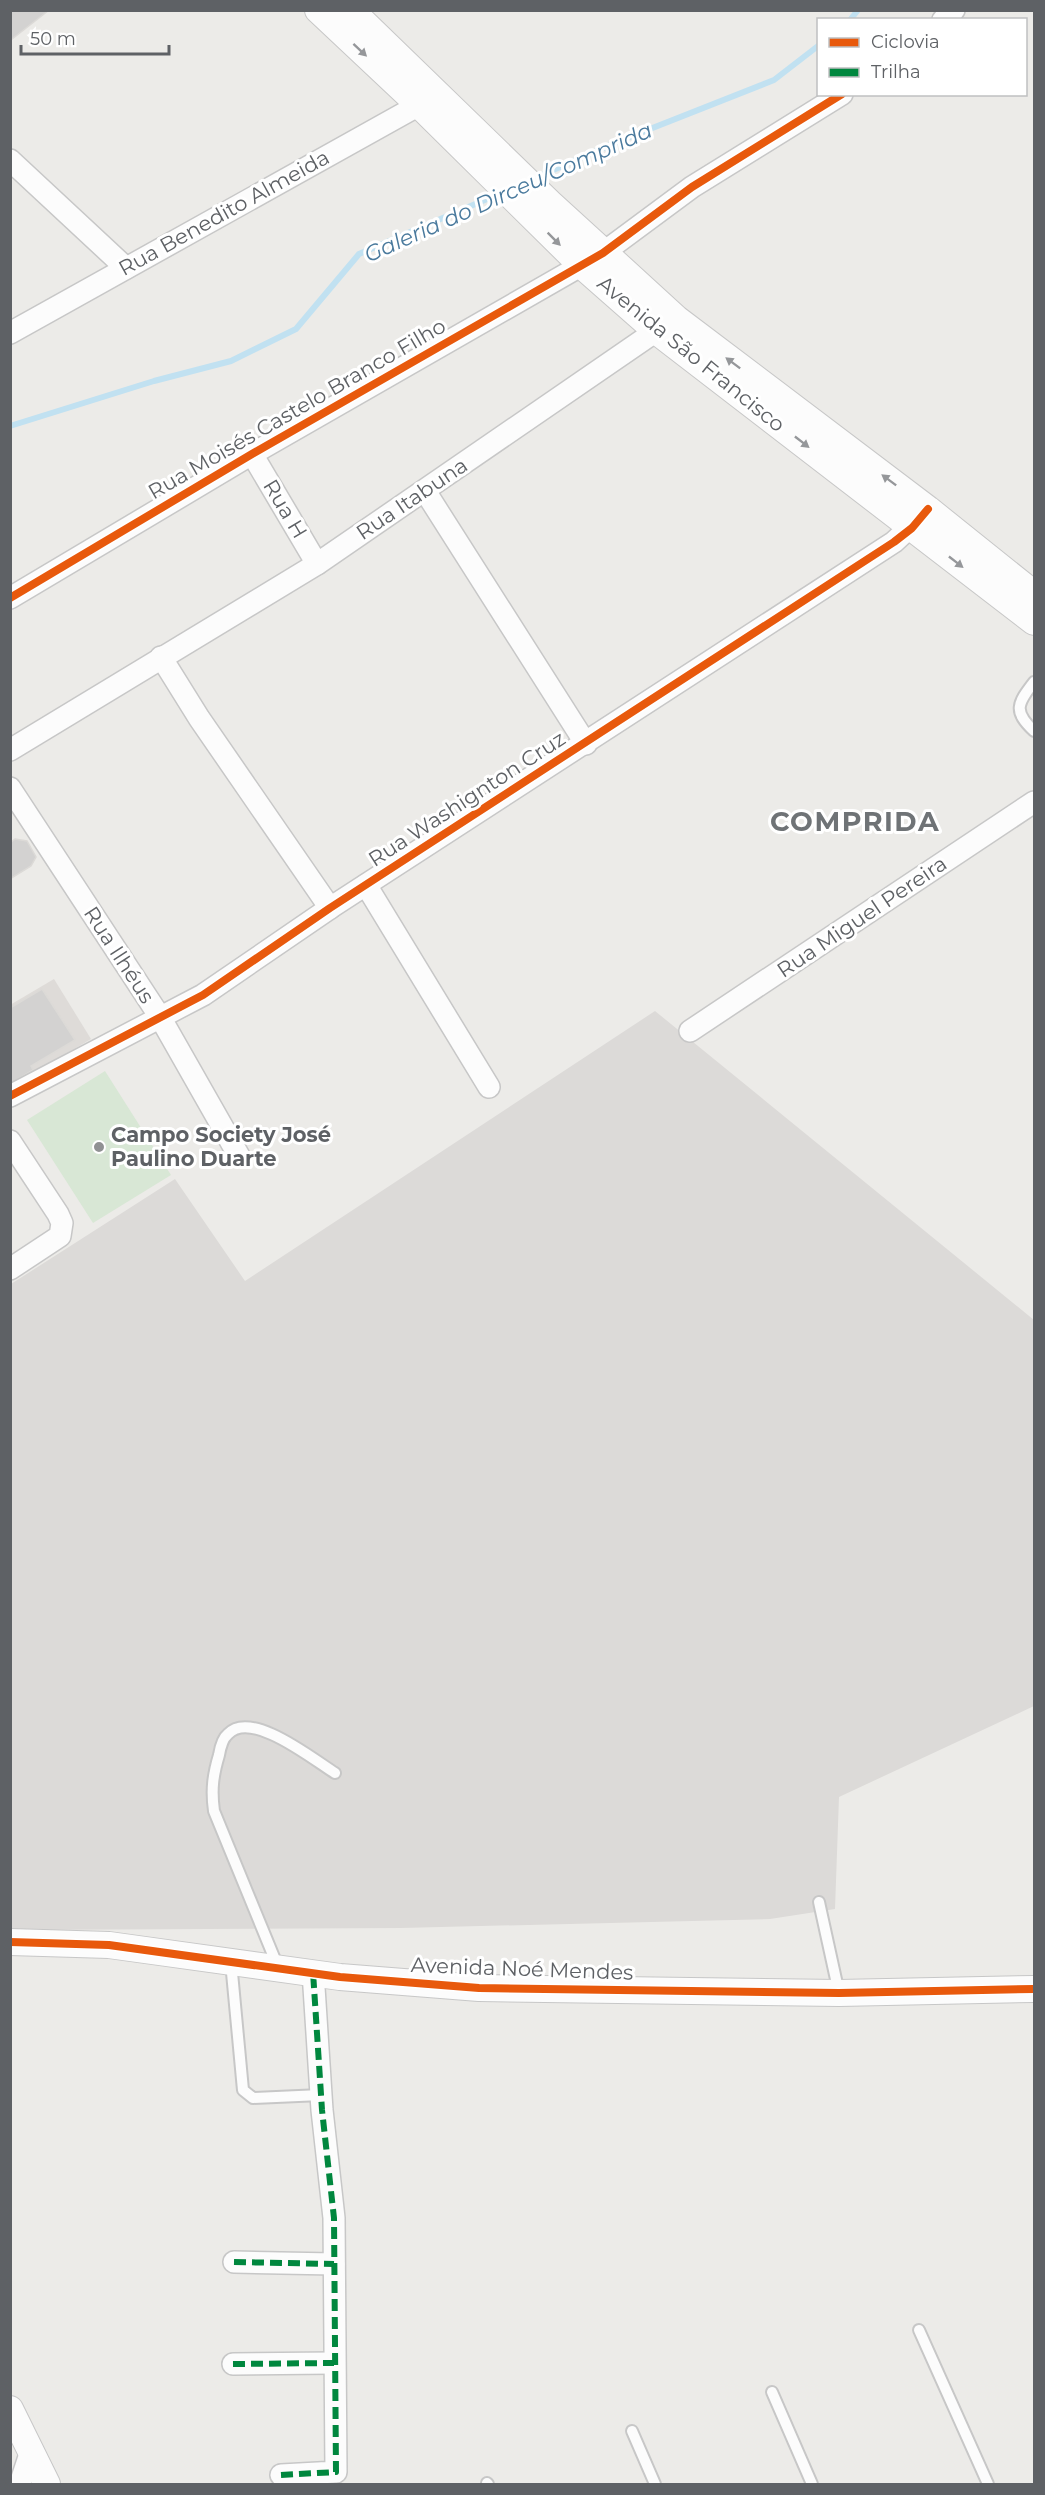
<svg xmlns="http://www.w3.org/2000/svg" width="1045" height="2495" font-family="Montserrat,sans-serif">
<rect width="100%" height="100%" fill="#ecebe8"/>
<!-- industrial -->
<polygon fill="#dcdad8" points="655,1011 1034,1320 1034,1706 839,1797 835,1909 770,1919 401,1928 11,1930 11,1284 175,1179 245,1281"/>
<!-- education -->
<polygon fill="#dedbd8" points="54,979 91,1039 11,1086 10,1005"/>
<!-- green -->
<polygon fill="#d8e7d5" points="105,1071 171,1175 93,1223 27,1120"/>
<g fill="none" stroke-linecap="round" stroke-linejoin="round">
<!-- stream -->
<g stroke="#c1e1f1" stroke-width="6">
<polyline points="850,20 858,10"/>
<polyline points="535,178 617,142 774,80 818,46"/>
<polyline points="10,426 154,381 231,361 296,329 359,254 501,193"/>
</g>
</g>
<!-- building -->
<g fill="#d3d2d1" stroke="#dcdad7" stroke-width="1.5">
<polygon points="10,10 49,10 12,39 10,37"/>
<polygon points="15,839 27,841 36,857 31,866 10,879 10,843"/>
<polygon points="42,989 75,1040 31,1066 33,1070 10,1084 10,1008"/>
</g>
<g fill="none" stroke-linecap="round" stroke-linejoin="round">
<!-- service casing -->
<g stroke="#c7c7c7" stroke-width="14">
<g id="service">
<path d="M1034,682c-17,22 -21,29 0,49"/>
<polyline points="819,1902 839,1993"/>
<polyline points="231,1962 243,2090 253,2098 321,2095"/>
<path d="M278,1967l-64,-156c-3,-21 -1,-36 5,-56 1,-6 4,-17 9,-21 23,-25 86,26 107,39"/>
<polyline points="919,2330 988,2484"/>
<polyline points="772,2392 812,2484"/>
<polyline points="632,2431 655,2484"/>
<polyline points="487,2483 488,2484"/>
</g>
</g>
<!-- minor casing -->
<g stroke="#c7c7c7" stroke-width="24">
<g id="minor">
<polyline points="943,20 954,10"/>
<polyline points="10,160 126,268"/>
<polyline points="10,333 419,105 430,96"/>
<polyline points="252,454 317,564"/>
<polyline points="425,491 586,744"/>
<polyline points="10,598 252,454 603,253 692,187 842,94"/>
<polyline points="161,657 199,718 330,908"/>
<polyline points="10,750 317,564 656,331"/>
<polyline points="10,788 160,1017 239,1156"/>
<polyline points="366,885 489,1087"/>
<polyline points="690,1031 1034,802"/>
<polyline points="10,1096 203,995 330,908 894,542 922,516"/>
<polyline points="10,1141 58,1214 62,1223 60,1236 10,1269"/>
<polyline points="234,2262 334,2264"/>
<polyline points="233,2364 334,2363"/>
<polyline points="281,2475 336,2472 334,2218 322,2110 313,1972"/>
<polyline points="20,2484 31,2451"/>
</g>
</g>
<!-- tertiary casing -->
<g stroke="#c7c7c7" stroke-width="28">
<g id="tertiary">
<polyline points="318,10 419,105 581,265 656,331 1034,622"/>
<polyline points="351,10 550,203 677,319 928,509 1034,594"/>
<polyline points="10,1942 109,1945 340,1977 479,1988 839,1993 1034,1989"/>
<polyline points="10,2409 47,2484"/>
</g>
</g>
<!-- service -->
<use href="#service" stroke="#fcfcfc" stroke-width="10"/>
<!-- minor -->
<use href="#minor" stroke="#fcfcfc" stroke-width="21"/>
<!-- tertiary -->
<use href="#tertiary" stroke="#fcfcfc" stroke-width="26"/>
<!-- quiet -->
<g stroke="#00873e" stroke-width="6" stroke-dasharray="12 6" stroke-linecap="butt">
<polyline points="234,2262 334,2264"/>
<polyline points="233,2364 334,2363"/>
<polyline points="281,2475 336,2472 334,2218 322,2110 313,1972"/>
</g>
<!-- cycleway casing -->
<g stroke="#fff" stroke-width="11">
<g id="cycleway">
<polyline points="10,598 252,454 603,253 692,187 842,94"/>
<polyline points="10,1096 203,995 330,908 894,542 912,528 928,509"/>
<polyline points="10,1942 109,1945 340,1977 479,1988 839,1993 1034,1989"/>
</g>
</g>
<!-- cycleway -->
<use href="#cycleway" stroke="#e8590c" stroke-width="8"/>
</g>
<!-- one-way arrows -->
<defs><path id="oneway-solid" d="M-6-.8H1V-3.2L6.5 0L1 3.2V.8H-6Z" transform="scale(1.5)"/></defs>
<g fill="#95979a">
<use href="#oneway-solid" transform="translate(360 50) rotate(43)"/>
<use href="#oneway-solid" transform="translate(554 239) rotate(45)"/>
<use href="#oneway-solid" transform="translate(733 363) rotate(-143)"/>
<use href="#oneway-solid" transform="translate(802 442) rotate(38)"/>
<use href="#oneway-solid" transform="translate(889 480) rotate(-143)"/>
<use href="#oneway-solid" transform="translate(956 562) rotate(38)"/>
</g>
<!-- markers -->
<circle fill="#909193" stroke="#fff" stroke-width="2" cx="99" cy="1147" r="6"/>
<g text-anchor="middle" stroke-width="6" stroke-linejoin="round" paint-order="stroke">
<!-- street labels -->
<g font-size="21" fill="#5e6165" stroke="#fff">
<text transform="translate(224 213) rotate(-29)" y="7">Rua Benedito Almeida</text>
<text transform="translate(691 354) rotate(39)" y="7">Avenida São Francisco</text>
<text transform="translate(297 409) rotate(-30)" y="7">Rua Moisés Castelo Branco Filho</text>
<text transform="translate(412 499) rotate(-34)" y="7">Rua Itabuna</text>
<text transform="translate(285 509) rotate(59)" y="7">Rua H</text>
<text transform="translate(467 799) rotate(-33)" y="7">Rua Washignton Cruz</text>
<text transform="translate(862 917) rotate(-34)" y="7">Rua Miguel Pereira</text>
<text transform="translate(119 955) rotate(57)" y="7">Rua Ilhéus</text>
<text transform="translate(522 1969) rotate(2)" y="7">Avenida Noé Mendes</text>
</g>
<!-- poi labels -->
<g font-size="21" font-weight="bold" fill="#5e6165" stroke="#fff" text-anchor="start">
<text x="111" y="1142">Campo Society José<tspan x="111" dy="24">Paulino Duarte</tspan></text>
</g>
<!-- water labels -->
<g font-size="22" font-style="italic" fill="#4a7a9d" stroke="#fff">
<text transform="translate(508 192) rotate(-24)" y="8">Galeria do Dirceu/Comprida</text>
</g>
<!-- district labels -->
<g font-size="27" font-weight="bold" letter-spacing="1.5" fill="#6f7376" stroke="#fff">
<text x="855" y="831">COMPRIDA</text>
</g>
</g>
<!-- border -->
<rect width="1045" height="2495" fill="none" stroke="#5e6165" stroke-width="24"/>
<!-- legend -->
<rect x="817" y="18" width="210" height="78" fill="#ffffff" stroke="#bfc0c1" stroke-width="1.5"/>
<rect x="829" y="38" width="30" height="9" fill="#e8590c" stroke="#bfc0c1" stroke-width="1.5"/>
<text x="871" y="48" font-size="18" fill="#5e6165">Ciclovia</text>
<rect x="829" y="68" width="30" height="9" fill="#00873e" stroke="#bfc0c1" stroke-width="1.5"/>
<text x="871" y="78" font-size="18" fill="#5e6165">Trilha</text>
<!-- scale -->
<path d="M21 45v9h148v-9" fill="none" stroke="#5e6165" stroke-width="3"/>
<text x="30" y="45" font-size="18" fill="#5e6165" stroke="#ffffff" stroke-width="4.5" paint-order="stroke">50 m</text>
</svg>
